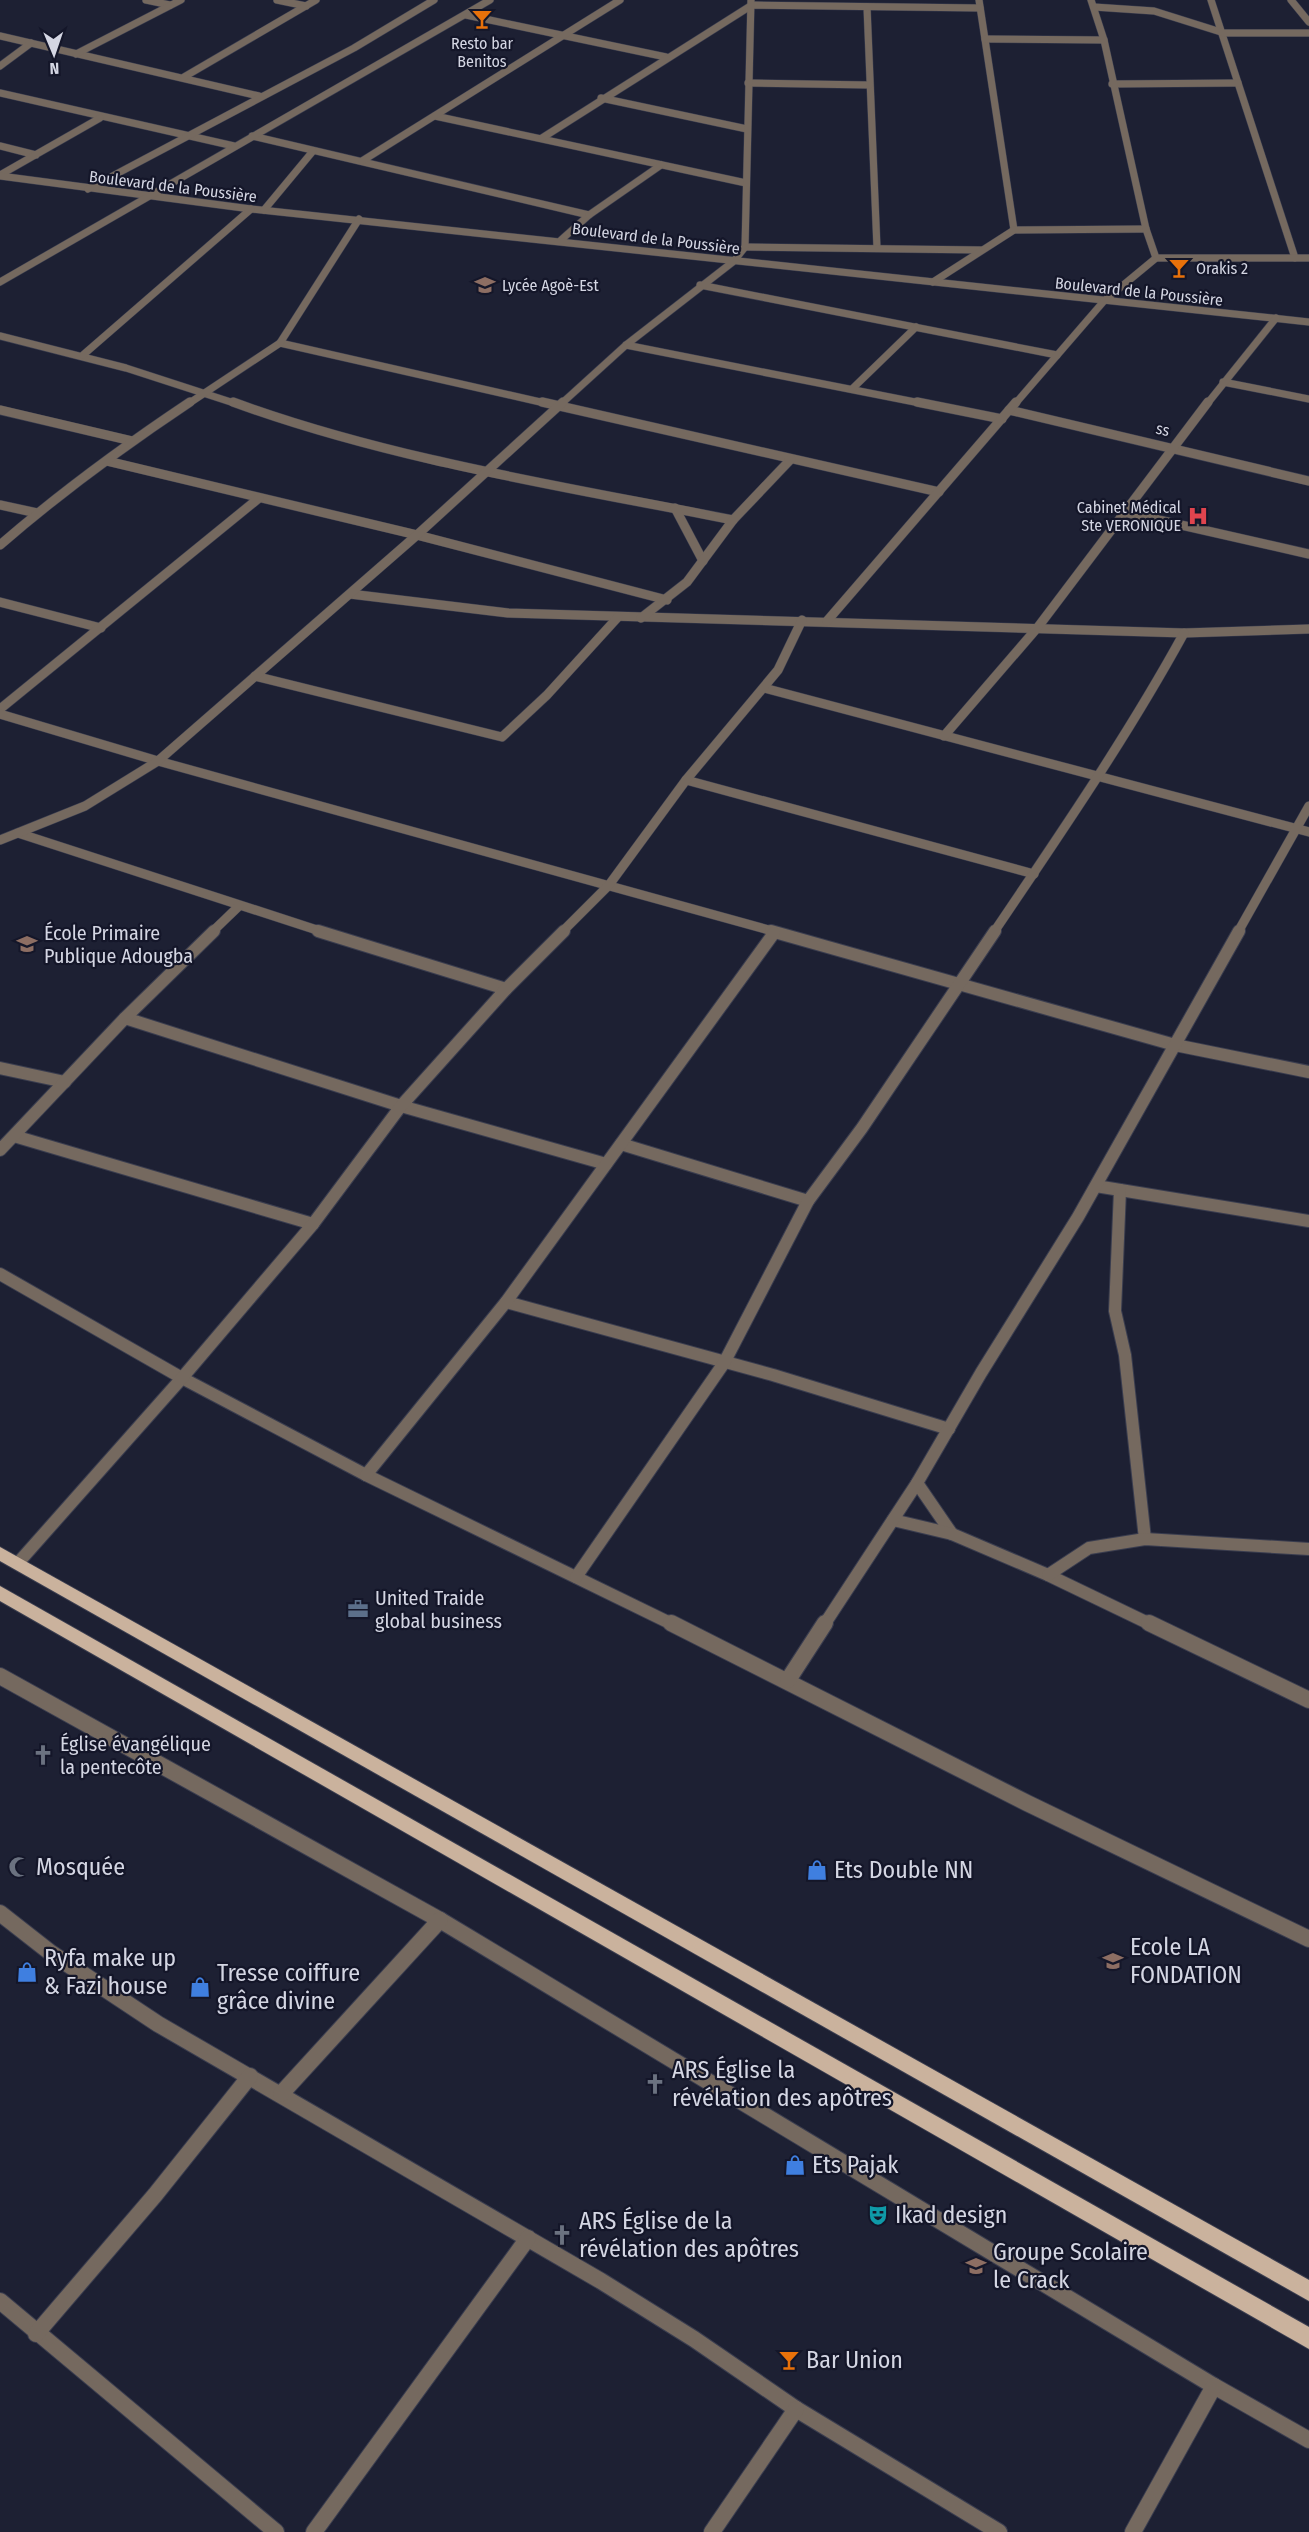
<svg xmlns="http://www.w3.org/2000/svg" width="1309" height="2532" font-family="'Fira Sans Condensed',sans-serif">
<rect width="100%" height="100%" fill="#1d2033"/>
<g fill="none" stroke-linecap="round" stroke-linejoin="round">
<!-- minor-far3 casing -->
<g stroke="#3a3d4f" stroke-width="8">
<g id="minor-far3">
<polyline points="146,0 170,5"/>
<polyline points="277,0 306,6"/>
<polyline points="979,0 1014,230"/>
<polyline points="1211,0 1295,258"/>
<polyline points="1291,0 1309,22"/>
<polyline points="867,7 877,248"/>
<polyline points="1094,7 1154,11 1224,33 1309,33"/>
<polyline points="466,15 666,57"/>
<polyline points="0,36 259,96"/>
<polyline points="985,39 1104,40"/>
<polyline points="76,54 181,0"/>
<polyline points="0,66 31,43"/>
<polyline points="184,77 316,0"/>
<polyline points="748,83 869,85"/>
<polyline points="1112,84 1238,83"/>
<polyline points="0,93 234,146"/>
<polyline points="601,98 747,129"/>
<polyline points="435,116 746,183"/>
<polyline points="252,136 589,215 561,240"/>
<polyline points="542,138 752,5 980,8"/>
<polyline points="0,146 36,155"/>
<polyline points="362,161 620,0"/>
<polyline points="0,175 100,118"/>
<polyline points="0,176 251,209 1309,322"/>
<polyline points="88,189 354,48 434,0"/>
<polyline points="264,210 313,151"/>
<polyline points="589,215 661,165"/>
<polyline points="745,247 981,250"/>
<polyline points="1156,258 1309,258"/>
<polyline points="0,282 490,0"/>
<polyline points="933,282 1014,230 1146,229"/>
<polyline points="700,285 1057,355"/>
<polyline points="0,336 126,368 237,404"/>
<polyline points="280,343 549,404"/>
<polyline points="626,345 925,404"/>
<polyline points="83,355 251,209"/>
<polyline points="1223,382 1309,399"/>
<polyline points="852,389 916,327"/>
<polyline points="188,404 280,343 359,219"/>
<polyline points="561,404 626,345 734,261 745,247 751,0"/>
<polyline points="1015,404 1104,301 1156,258 1146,229 1104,40 1091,0"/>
<polyline points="1207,404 1276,318"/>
</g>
</g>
<!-- minor-far2 casing -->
<g stroke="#3a3d4f" stroke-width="10">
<g id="minor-far2">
<path d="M233,402c158,58 335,85 500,118"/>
<polyline points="542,402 939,492"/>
<polyline points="917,402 1002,419"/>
<polyline points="0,410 132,441"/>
<polyline points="1009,410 1309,481"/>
<polyline points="107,461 417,535 667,600"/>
<polyline points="0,505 37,513"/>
<polyline points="675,508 703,561"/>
<polyline points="1124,512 1309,554"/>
<path d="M0,545c60,-52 124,-99 190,-143"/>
<polyline points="350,594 508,613 1184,633 1309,629"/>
<polyline points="0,602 101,628"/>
<polyline points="641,618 687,582 733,520 791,459"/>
<polyline points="827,621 1016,402"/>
<polyline points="255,676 502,737 547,695 618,617"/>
<polyline points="764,688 1309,832"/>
<polyline points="0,709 259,498"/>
<polyline points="0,714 158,761 776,932"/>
<polyline points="944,736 1038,627 1208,402"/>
<polyline points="686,780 1034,874"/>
<polyline points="18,833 323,932"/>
<polyline points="0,840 85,806 158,761 417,535 563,402"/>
<polyline points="212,932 239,906"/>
<polyline points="562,932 609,885 686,780 778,670 802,620"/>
<path d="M994,932c66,-98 133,-195 190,-299"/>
<polyline points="1238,932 1309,806"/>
</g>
</g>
<!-- minor-far1 casing -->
<g stroke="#3a3d4f" stroke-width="14">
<g id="minor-far1">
<polyline points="318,931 506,989"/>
<polyline points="771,931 1175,1045 1309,1072"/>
<polyline points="125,1018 401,1106 606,1164"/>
<polyline points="0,1068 65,1082"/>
<polyline points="14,1136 313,1224"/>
<polyline points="621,1144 808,1201"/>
<polyline points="0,1150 125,1018 214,931"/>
<polyline points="1096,1186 1309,1221"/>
<polyline points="1120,1190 1115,1311 1125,1355 1145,1539"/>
<polyline points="0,1274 182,1378 366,1475 674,1625"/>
<polyline points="506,1302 773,1375 949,1429"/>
<polyline points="366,1475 506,1302 774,933"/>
<polyline points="917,1483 952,1534"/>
<polyline points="893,1520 952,1534 1048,1575 1152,1625"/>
<polyline points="18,1563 182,1378 313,1224 401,1106 506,989 564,931"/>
<polyline points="1048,1575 1089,1548 1145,1539 1309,1549"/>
<polyline points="576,1577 724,1363 808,1201 862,1128 995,931"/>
<polyline points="824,1625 917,1483 981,1373 1078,1217 1239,931"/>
</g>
</g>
<!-- minor casing -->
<g stroke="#3a3d4f" stroke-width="18">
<g id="minor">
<polyline points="671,1623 1027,1803 1309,1939"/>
<polyline points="1149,1623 1309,1700"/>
<polyline points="0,1676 440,1920 1214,2386 1309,2440"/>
<polyline points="788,1680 825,1623"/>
<polyline points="0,1913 51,1953 158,2024 601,2281 694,2339 796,2409 999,2532"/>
<polyline points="281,2094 440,1920"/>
<polyline points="0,2301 276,2532"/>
<polyline points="36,2334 155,2195 250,2076"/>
<polyline points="314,2532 528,2238"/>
<polyline points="712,2532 796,2409"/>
<polyline points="1133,2532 1214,2386"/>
</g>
</g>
<!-- primary casing -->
<g stroke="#3a3d4f" stroke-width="2">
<g id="primary">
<polygon points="0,1547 1309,2280 1309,2301 0,1561"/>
<polygon points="0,1586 1309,2327 1309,2349 0,1601"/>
</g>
</g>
<!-- minor-far3 -->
<use href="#minor-far3" stroke="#75695f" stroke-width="7"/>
<!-- minor-far2 -->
<use href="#minor-far2" stroke="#75695f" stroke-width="9"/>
<!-- minor-far1 -->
<use href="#minor-far1" stroke="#75695f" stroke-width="12"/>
<!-- minor -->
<use href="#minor" stroke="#75695f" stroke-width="16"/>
<!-- primary -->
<use href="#primary" fill="#cab29d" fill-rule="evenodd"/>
</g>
<!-- icons -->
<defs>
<g id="bar-bare" transform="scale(1.62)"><path d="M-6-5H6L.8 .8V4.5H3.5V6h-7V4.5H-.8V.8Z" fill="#e8710a" stroke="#141629" stroke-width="2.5" paint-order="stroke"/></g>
<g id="school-bare" transform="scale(1.62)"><path d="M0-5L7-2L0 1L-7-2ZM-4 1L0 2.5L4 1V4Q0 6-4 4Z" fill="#8d6e63" stroke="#141629" stroke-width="2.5" paint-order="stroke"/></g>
<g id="hospital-bare" transform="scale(1.62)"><path d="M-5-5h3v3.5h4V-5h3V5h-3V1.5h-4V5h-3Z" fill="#e0444e" stroke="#141629" stroke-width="2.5" paint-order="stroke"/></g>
<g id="office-bare" transform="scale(1.62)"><path d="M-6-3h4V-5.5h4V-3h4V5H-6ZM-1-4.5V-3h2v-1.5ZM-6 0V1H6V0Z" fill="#5c6f8a" stroke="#141629" stroke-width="2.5" paint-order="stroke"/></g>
<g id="church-bare" transform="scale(1.62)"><path d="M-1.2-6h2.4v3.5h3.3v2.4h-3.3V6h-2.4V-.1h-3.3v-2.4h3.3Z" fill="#6b7280" stroke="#141629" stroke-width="2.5" paint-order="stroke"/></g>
<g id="mosque-bare" transform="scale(1.62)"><path d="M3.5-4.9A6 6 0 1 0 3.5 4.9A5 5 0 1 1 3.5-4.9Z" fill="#6b7280" stroke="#141629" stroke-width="2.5" paint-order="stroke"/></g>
<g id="shop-bare" transform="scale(1.62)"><path d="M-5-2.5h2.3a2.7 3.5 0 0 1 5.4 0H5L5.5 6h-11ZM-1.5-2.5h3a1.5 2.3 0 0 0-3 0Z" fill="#3f7fe0" stroke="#141629" stroke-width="2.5" paint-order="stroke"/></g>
<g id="theatre-bare" transform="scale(1.62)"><path d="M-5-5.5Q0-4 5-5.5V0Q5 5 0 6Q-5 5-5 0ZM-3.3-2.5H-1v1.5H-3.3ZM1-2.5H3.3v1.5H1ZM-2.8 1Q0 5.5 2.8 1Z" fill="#0f9aa8" stroke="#141629" stroke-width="2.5" paint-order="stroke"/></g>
</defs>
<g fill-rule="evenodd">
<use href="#bar-bare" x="482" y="19"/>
<use href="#bar-bare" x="1179" y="268"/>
<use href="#school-bare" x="485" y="285"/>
<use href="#hospital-bare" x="1198" y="516"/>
<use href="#school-bare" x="27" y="944"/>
<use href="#office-bare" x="358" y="1609"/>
<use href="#church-bare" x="43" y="1755"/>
<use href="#mosque-bare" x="19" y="1867"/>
<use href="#shop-bare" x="817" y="1870"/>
<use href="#school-bare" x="1113" y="1961"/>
<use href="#shop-bare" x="27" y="1972"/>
<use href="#shop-bare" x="200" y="1987"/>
<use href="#church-bare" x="655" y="2084"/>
<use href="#shop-bare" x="795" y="2165"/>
<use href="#theatre-bare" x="878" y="2215"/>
<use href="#church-bare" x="562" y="2235"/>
<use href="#school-bare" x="976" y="2266"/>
<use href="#bar-bare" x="789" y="2360"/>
</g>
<g text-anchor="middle" stroke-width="4.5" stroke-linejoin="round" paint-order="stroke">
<!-- far-poi labels -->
<g font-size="16" fill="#d4d6e3" stroke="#141629" text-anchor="start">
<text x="482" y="49" text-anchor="middle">Resto bar<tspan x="482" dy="18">Benitos</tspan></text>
<text x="1196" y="274">Orakis 2</text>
<text x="502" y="291">Lycée Agoè-Est</text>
<text x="1181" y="513" text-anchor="end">Cabinet Médical<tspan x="1181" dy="18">Ste VERONIQUE</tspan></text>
</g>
<!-- far-street labels -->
<g font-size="16" fill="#d4d6e3" stroke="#141629">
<text transform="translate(173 186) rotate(7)" y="6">Boulevard de la Poussière</text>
<text transform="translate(656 238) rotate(7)" y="6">Boulevard de la Poussière</text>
<text transform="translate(1139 291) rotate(6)" y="6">Boulevard de la Poussière</text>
<text transform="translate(1163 429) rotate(13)" y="6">ss</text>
</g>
<!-- poi labels -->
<g font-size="20" fill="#d4d6e3" stroke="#141629" text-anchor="start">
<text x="44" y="940">École Primaire<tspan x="44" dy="23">Publique Adougba</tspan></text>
<text x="375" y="1605">United Traide<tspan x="375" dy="23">global business</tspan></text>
<text x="60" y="1751">Église évangélique<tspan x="60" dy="23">la pentecôte</tspan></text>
</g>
<!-- near-poi labels -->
<g font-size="24" fill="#d4d6e3" stroke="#141629" text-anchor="start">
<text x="36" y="1875">Mosquée</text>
<text x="834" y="1878">Ets Double NN</text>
<text x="1130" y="1955">Ecole LA<tspan x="1130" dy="28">FONDATION</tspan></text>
<text x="44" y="1966">Ryfa make up<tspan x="44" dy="28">&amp; Fazi house</tspan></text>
<text x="217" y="1981">Tresse coiffure<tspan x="217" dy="28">grâce divine</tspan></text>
<text x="672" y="2078">ARS Église la<tspan x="672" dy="28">révélation des apôtres</tspan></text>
<text x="812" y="2173">Ets Pajak</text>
<text x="895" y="2223">Ikad design</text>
<text x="579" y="2229">ARS Église de la<tspan x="579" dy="28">révélation des apôtres</tspan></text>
<text x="993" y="2260">Groupe Scolaire<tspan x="993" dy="28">le Crack</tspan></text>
<text x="806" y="2368">Bar Union</text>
</g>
</g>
<!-- north arrow -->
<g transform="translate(54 54) rotate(178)" stroke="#141629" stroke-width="4.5" paint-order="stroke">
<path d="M0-4.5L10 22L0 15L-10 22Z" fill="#d4d6e3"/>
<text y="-9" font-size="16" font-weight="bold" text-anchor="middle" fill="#d4d6e3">N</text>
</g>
</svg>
